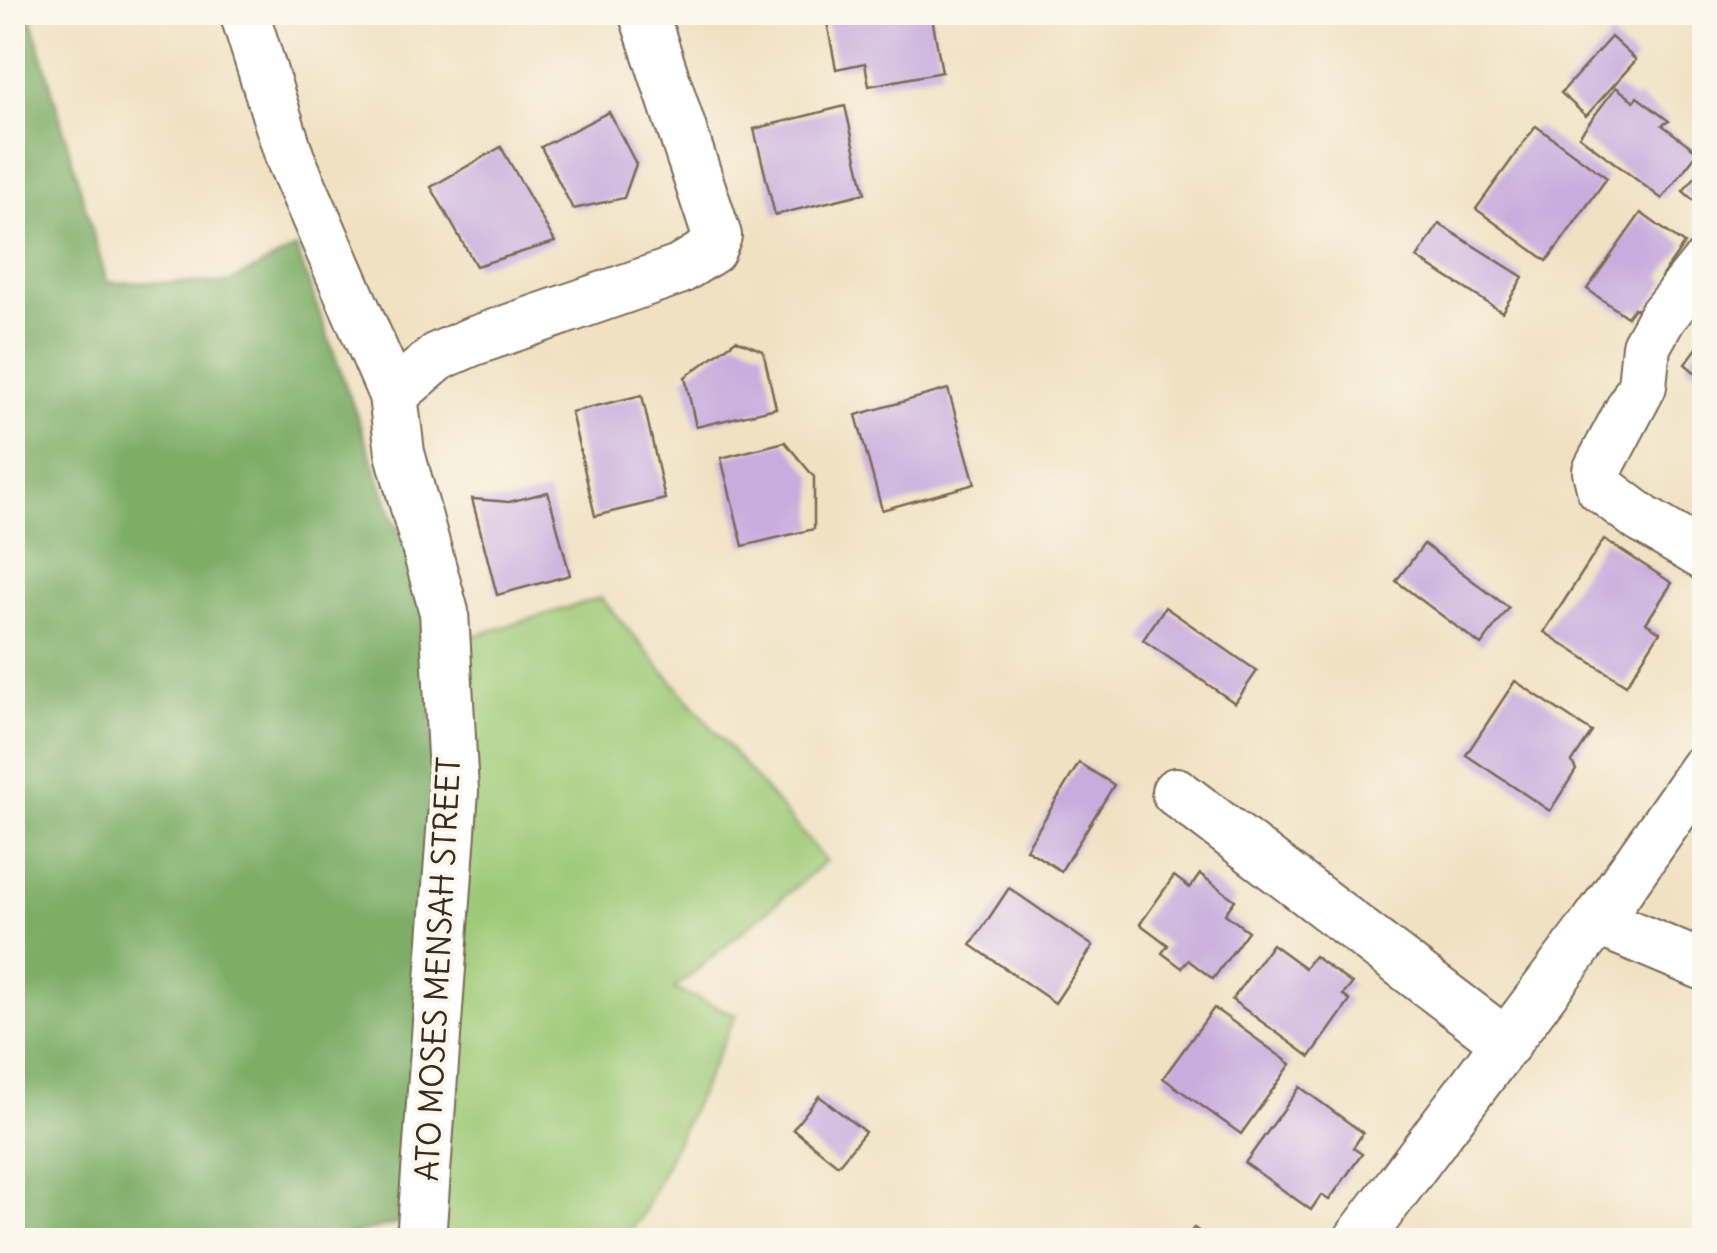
<svg xmlns="http://www.w3.org/2000/svg" width="1717" height="1253" font-family="Delius,sans-serif">
<rect width="100%" height="100%" fill="#fbf7ec"/>
<filter id="ink" filterUnits="userSpaceOnUse"><feTurbulence type="fractalNoise" baseFrequency=".01" numOctaves="2"/><feDisplacementMap in="SourceGraphic" scale="20" xChannelSelector="R" yChannelSelector="G"/><feConvolveMatrix kernelMatrix="1 2 1 2 8 2 1 2 1" color-interpolation-filters="sRGB"/></filter>
<filter id="wash" filterUnits="userSpaceOnUse"><feTurbulence type="fractalNoise" baseFrequency=".0048" numOctaves="4" result="noise"/><feDisplacementMap in="SourceGraphic" scale="40" xChannelSelector="R" yChannelSelector="G"/><feGaussianBlur stdDeviation="2.25" result="paint"/><feColorMatrix in="noise" values="0 0 0 0 0 0 0 0 0 0 0 0 0 0 0 0 0 1.4 0 .05"/><feComposite in="paint" operator="in"/></filter>
<g filter="url(#wash)">
<rect width="100%" height="100%" fill="#f0e1c2"/>
<!-- green -->
<polygon fill="#9dc976" stroke="#6c7a4a" stroke-width="2.5" points="601,598 826,861 674,989 736,1015 641,1217 621,1240 436,1240 470,637"/>
<!-- forest -->
<polygon fill="#7ead67" stroke="#5c6c42" stroke-width="2.5" points="12,13 30,13 107,282 228,283 296,248 432,625 431,877 408,1221 330,1240 13,1240"/>
<g id="blocks">
<!-- building -->
<g fill="#c7acdd">
<polygon points="825,12 931,12 942,72 869,86 865,63 836,69"/>
<polygon points="1611,37 1636,60 1586,116 1561,93"/>
<polygon points="1616,87 1634,101 1637,97 1669,121 1662,125 1698,152 1662,199 1579,136"/>
<polygon points="845,106 865,193 775,215 754,129"/>
<polygon points="609,112 636,164 624,198 573,209 541,147"/>
<polygon points="1536,126 1607,178 1547,261 1476,209"/>
<polygon points="501,147 555,242 476,266 431,187"/>
<polygon points="1704,167 1704,210 1683,191"/>
<polygon points="1641,213 1684,244 1661,277 1666,281 1643,314 1634,308 1627,317 1587,289"/>
<polygon points="1439,224 1523,277 1502,312 1417,258"/>
<polygon points="1704,339 1704,380 1685,364"/>
<polygon points="736,340 763,351 776,408 696,427 685,377"/>
<polygon points="948,389 975,484 882,510 856,415"/>
<polygon points="642,395 665,499 595,516 571,412"/>
<polygon points="785,442 814,477 814,529 743,546 721,458"/>
<polygon points="548,492 570,575 497,595 472,499 509,502"/>
<polygon points="1604,539 1672,583 1646,623 1660,632 1626,685 1544,632"/>
<polygon points="1424,544 1509,608 1481,645 1396,581"/>
<polygon points="1165,607 1257,671 1235,703 1143,640"/>
<polygon points="1515,681 1592,732 1572,762 1576,770 1550,811 1466,755"/>
<polygon points="1079,763 1114,785 1061,871 1026,849"/>
<polygon points="1200,874 1235,900 1225,914 1248,931 1213,979 1188,960 1182,968 1162,953 1168,945 1140,924 1174,876 1190,888"/>
<polygon points="1009,888 1093,946 1055,1003 971,945"/>
<polygon points="1272,944 1305,968 1314,956 1352,984 1343,995 1350,1001 1310,1057 1232,1000"/>
<polygon points="1214,1008 1291,1064 1241,1134 1163,1078"/>
<polygon points="1300,1087 1363,1133 1353,1148 1362,1154 1329,1200 1321,1195 1311,1210 1245,1163"/>
<polygon points="819,1096 865,1132 838,1165 793,1129"/>
<polygon points="1194,1228 1212,1240 1184,1240"/>
</g>
</g>
</g>
<g filter="url(#ink)">
<use href="#blocks" fill-opacity="0" stroke="#7a6a57" stroke-width="2.5"/>
<g fill="none" stroke-linecap="round" stroke-linejoin="round">
<!-- minor casing -->
<g stroke="#7a6a57" stroke-width="52">
<g id="minor">
<polyline points="244,12 290,158 393,395 400,453 444,612 454,791 421,1240"/>
<polyline points="1704,265 1662,317 1646,346 1642,386 1597,471 1601,488 1642,519 1704,556"/>
<polyline points="393,395 439,356 471,342 679,270 711,250 717,236 643,12"/>
<polyline points="1176,792 1507,1043"/>
<polyline points="1597,921 1704,768"/>
<polyline points="1358,1240 1597,921 1704,966"/>
</g>
</g>
<!-- minor -->
<use href="#minor" stroke="#fff" stroke-width="48"/>
</g>
</g>
<g text-anchor="middle" stroke-width="8" stroke-linejoin="round" paint-order="stroke">
<!-- street labels -->
<g font-size="32" fill="#3b2a1e" stroke="#fbf7ec">
<text transform="translate(438 969) rotate(-87)" y="11">ATO MOSES MENSAH STREET</text>
</g>
</g>
<!-- margin -->
<rect width="1717" height="1253" fill="none" stroke="#fbf7ec" stroke-width="50"/>
</svg>
